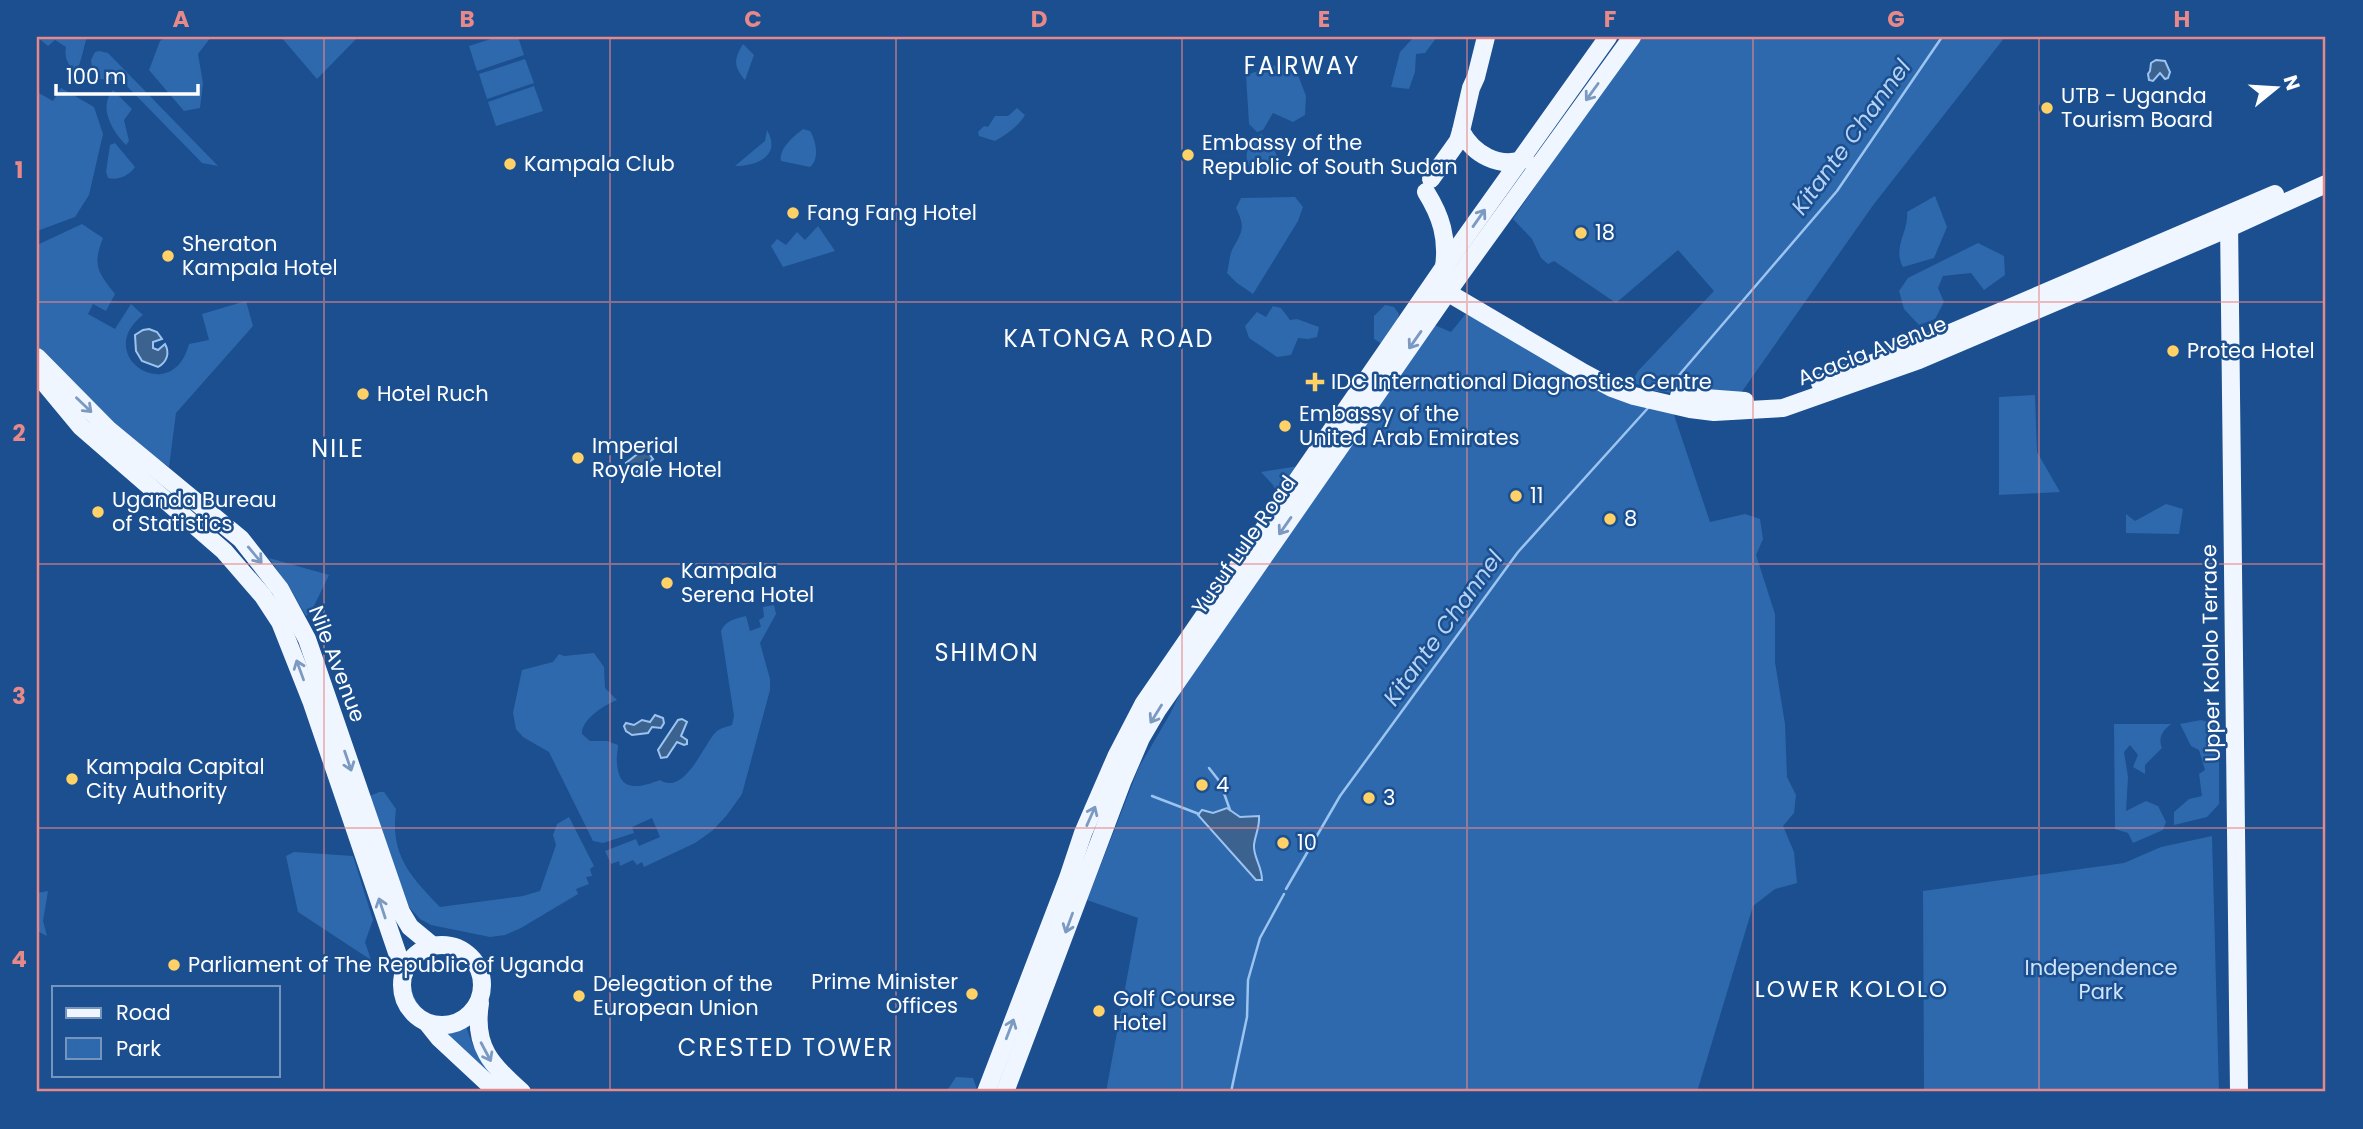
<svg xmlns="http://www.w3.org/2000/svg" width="2363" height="1129" font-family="Poppins,sans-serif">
<rect width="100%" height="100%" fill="#1b4f8f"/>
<!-- green -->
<g fill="#2e69ad" fill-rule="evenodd">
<path d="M37,37h50c-4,12 -5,23 -11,35 -8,-7 -12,-14 -10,-25l-11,-7 -7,6z"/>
<polygon points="166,37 211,37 198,54 203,83 200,108 184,111 149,70 160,41"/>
<polygon points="281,37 358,37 317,79"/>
<polygon points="497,37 518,37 524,55 477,71 469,46"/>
<polygon points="1414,37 1437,37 1425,53 1416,54 1415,72 1409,89 1391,87 1400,52"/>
<polygon points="1637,37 2005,37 1874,204 1736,400 1655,391 1632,382 1638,371 1714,291 1678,250 1616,303 1554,261 1548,264 1541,258 1532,239 1513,219"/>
<path d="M743,44l11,11 -9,25c-12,-14 -11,-21 -2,-36z"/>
<polygon points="99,51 108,53 218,166 202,163 122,81 100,79 92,68 91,60 95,52"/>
<polygon points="525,59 534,83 487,99 479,74"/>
<polygon points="1283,63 1295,67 1306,96 1305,115 1293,122 1273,113 1263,130 1257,132 1249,124 1246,75"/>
<polygon points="534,86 543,111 496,126 488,102"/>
<polygon points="61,88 94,107 103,134 89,195 75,217 37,231 37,92 53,101"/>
<path d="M113,90l19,19 -8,11 5,21 -3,4c-14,-14 -28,-38 -13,-55z"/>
<path d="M1017,108l8,7c-7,12 -18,19 -30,26l-16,-5 -1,-4 6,-6 4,1 7,-11h13z"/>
<path d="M803,129l7,2c6,9 10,29 0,36l-29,-6c-2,-13 12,-24 22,-32z"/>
<path d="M767,130c15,26 -11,36 -32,36l30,-25z"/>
<path d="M1261,134c13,12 20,24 17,41h-23c-13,-17 -11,-27 6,-41z"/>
<path d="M115,143l20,24c-5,8 -17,14 -27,11l-2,-6 4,-27z"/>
<path d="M1935,196l12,31 -13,31 -31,9c-11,-20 6,-35 4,-55z"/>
<path d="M1295,197l8,10 -5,14 -45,73 -16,-11 -10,-10c2,-7 2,-16 5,-23 10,-18 14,-22 4,-42l5,-10z"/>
<path d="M82,224l21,14c-11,28 -5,34 12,56l-9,17 -13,-7 -5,10 27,15 16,-25 12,11c-52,40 29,94 46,29l20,-4 -7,-26 44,-13 7,25 -77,87 -7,54 -76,-55 -56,-63v-104z"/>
<polygon points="818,226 835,251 783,267 771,246 777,239 786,245 797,232 805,240"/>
<polygon points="1978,243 2004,256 2005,275 1984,290 1971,273 1943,276 1938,288 1944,302 1935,319 1919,325 1904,309 1899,291 1908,278"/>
<polygon points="1385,305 1394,307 1399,314 1395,332 1382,344 1374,339 1374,316"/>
<polygon points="1273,306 1281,308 1290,320 1297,319 1319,327 1317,337 1308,339 1298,338 1291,355 1277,357 1249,338 1245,326 1257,312 1266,317"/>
<polygon points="1468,311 1673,412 1710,522 1745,514 1760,519 1763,539 1756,555 1775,614 1775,662 1785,724 1787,777 1796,795 1794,813 1783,826 1794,852 1797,883 1775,889 1753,906 1697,1092 1106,1092 1138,918 1087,900 1139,767 1170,714 1187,679 1432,324 1451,332"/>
<polygon points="2035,395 2037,452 2060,492 1999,495 1999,397"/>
<polygon points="1299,466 1279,496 1273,485 1261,472"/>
<polygon points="2166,504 2183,509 2179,534 2126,533 2126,514 2135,521"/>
<polygon points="269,558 329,575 311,612 306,616 291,590"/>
<path d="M774,605l2,9 -16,29 10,36v11l-28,104 -15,21 -15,16 -17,12 -51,24 -2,-5 -5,3 -4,-5 -13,6 -1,-5 -8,3 -6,-13 31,-12 3,7 21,-9 -8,-19 -20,9 2,6 -31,10 -10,-2 -44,-89 -26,-15 -7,-8 -3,-16 9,-43 31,-8 6,-8 5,2 30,-3 10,14 1,21 12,12c-13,5 -36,20 -35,34l8,7h17l11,4c0,6 -2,12 -1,18 2,30 22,25 43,17 25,16 43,-35 56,-48 4,-4 11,-5 16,-7l2,-9 -13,-85c5,-11 14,-12 25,-15l4,15 11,-4 -2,-7 5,-3 -1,-10z"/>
<polygon points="2201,720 2219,725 2219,804 2207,817 2174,825 2174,812 2189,799 2202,796 2199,774 2205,770 2199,750 2191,746 2180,724"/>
<path d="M2114,724h57c-9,7 -13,14 -9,24l-17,17v9l-12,-7 5,-12 -8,-10 -6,7 4,25 -2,34 20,-10 12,5 8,16 -3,8 -30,13 -5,-10 -13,-4z"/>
<path d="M379,792h5l12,17c-6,46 14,67 44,98l83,-11 17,-5 16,-46 -3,-10 4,-11 12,-7 25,49 -4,3 2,7 -6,1 3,7 -13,5 2,5 -57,34 -16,7 -15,2 -59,-12 -11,-6 -12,-13 -38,-110z"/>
<polygon points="2212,836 2219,1092 1924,1092 1923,891 2124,863 2161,847"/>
<polygon points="294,852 353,856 373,920 365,942 371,960 298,912 286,856"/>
<polygon points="48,891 43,921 47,936 37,931 37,893"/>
<path d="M440,950c52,2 48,74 1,70 -10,-1 -18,-5 -24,-12 -20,-23 -3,-53 23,-58zM441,952c26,1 47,29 28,53 -37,46 -94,-39 -28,-53z"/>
<path d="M466,1026c10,33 22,43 46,66h-7l-59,-59z"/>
<polygon points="956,1077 973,1078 978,1092 946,1092"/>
</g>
<!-- water -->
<g fill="#3c6290" stroke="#9cc4f0" stroke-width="2">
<polygon points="2156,60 2165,61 2170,72 2168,78 2165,79 2160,73 2153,81 2149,80 2148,74 2150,71 2151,63"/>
<path d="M149,329l8,3 5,7 -9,3v6l5,2 7,-6c5,9 2,18 -7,23l-16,-6 -6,-10 -1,-16 8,-5z"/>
<polygon points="645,448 653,459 634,474 626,463"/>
<polygon points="655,715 663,718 664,723 661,728 652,727 648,733 632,735 626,731 624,726 626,723 634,725 642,720 650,722"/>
<polygon points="682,719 687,722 681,736 687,740 687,744 684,745 677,742 667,757 661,758 658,750 678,720"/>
<path d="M1227,808l13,9 19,-1c1,11 -4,19 -5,29 -1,12 8,21 8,35h-6l-58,-65 4,-5 11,3z"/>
</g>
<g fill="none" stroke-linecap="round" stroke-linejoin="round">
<!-- stream -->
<g stroke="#9cc4f0" stroke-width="2.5">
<polyline points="1674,381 1837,191 1942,37"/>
<polyline points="1209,768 1220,782 1230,810"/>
<polyline points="1152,796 1199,814"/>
<polyline points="1286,889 1340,796 1518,552 1648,408"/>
<polyline points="1231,1092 1247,1017 1248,980 1260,938 1284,894"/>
</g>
<!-- major -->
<g stroke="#f0f6ff" stroke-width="18">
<path d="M1486,37l-10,40 -5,11 -10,43c12,23 38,38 64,28"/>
<polyline points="1431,179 1458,141 1461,131"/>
<path d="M1426,192c15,24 22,46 18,75"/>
<polyline points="2229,220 2239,1092"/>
<polyline points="1440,288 1584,373 1612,388 1634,396 1690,409 1714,412 1783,408 1919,360 2229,228 2326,184"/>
<polyline points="37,357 109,430 241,539 280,589 307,639 401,912 410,927 433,946"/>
<polyline points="37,374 81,427 224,551 263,596 280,622 312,703 404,973"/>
<polyline points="1820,383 1934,340 2275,194"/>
<polyline points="1679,396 1745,401"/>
<circle cx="442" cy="985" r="40"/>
<path d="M480,1003c-7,43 11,62 42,89"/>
<polyline points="427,1023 439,1038 497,1092"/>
<polyline points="986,1092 1068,878 1083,833 1116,757 1144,703 1444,267 1608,37"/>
<polyline points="1005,1092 1122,782 1141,738 1158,709 1454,283 1632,37"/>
</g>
</g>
<!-- one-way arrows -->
<defs><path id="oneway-shaft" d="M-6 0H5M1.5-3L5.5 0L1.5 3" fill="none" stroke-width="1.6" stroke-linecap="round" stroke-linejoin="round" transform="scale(1.75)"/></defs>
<g stroke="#7b9ac1">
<use href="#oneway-shaft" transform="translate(1592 92) rotate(126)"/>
<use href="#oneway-shaft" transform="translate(1479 218) rotate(-55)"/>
<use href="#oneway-shaft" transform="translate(1415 340) rotate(125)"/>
<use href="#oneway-shaft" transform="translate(84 405) rotate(44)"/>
<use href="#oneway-shaft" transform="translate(1285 526) rotate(125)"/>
<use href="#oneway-shaft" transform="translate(255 555) rotate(50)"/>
<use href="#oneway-shaft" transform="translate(300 670) rotate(-110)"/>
<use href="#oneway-shaft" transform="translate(1156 714) rotate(122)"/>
<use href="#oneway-shaft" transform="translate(348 761) rotate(71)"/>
<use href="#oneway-shaft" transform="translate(1091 816) rotate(-66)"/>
<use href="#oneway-shaft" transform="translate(382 908) rotate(-108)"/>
<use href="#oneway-shaft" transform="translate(1069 923) rotate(110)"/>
<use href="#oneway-shaft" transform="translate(1010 1029) rotate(-69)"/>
<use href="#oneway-shaft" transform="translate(486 1052) rotate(62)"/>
</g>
<!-- grid -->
<path fill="none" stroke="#e88989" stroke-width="2" stroke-opacity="0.55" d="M324,37v1055M610,37v1055M896,37v1055M1182,37v1055M1467,37v1055M1753,37v1055M2039,37v1055M37,302h2289M37,564h2289M37,828h2289"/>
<!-- markers -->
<g fill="#ffd166" stroke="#1b4f8f" stroke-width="2.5">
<circle cx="2047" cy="108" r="7"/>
<circle cx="1188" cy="155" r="7"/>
<circle cx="510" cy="164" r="7"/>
<circle cx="793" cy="213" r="7"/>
<circle cx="1581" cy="233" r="7"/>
<circle cx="168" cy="256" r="7"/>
<circle cx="2173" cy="351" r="7"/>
<path d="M1311.5 371.5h7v7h7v7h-7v7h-7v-7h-7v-7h7z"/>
<circle cx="363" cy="394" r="7"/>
<circle cx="1285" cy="426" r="7"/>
<circle cx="578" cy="458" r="7"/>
<circle cx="1516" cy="496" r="7"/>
<circle cx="98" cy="512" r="7"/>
<circle cx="1610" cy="519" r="7"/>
<circle cx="667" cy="583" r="7"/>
<circle cx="72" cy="779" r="7"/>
<circle cx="1202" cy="785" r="7"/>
<circle cx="1369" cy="798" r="7"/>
<circle cx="1283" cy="843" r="7"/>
<circle cx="174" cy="965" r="7"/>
<circle cx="972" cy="994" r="7"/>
<circle cx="579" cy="996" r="7"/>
<circle cx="1099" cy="1011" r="7"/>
</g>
<g text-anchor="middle" stroke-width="5" stroke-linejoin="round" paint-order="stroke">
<!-- poi labels -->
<g font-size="21" fill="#fff" stroke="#1b4f8f" text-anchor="start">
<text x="2061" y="103">UTB - Uganda<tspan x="2061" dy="24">Tourism Board</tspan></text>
<text x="1202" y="150">Embassy of the<tspan x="1202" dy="24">Republic of South Sudan</tspan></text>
<text x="524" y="171">Kampala Club</text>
<text x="807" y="220">Fang Fang Hotel</text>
<text x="1595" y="240">18</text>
<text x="182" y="251">Sheraton<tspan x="182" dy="24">Kampala Hotel</tspan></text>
<text x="2187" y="358">Protea Hotel</text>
<text x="1331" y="389">IDC International Diagnostics Centre</text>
<text x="377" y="401">Hotel Ruch</text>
<text x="1299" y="421">Embassy of the<tspan x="1299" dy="24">United Arab Emirates</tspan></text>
<text x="592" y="453">Imperial<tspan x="592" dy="24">Royale Hotel</tspan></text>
<text x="1530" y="503">11</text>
<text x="112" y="507">Uganda Bureau<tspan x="112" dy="24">of Statistics</tspan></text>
<text x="1624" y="526">8</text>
<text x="681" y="578">Kampala<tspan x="681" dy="24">Serena Hotel</tspan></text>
<text x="86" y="774">Kampala Capital<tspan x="86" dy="24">City Authority</tspan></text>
<text x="1216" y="792">4</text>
<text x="1383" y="805">3</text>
<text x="1297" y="850">10</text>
<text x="188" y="972">Parliament of The Republic of Uganda</text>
<text x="958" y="989" text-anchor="end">Prime Minister<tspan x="958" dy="24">Offices</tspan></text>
<text x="593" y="991">Delegation of the<tspan x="593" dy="24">European Union</tspan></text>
<text x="1113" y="1006">Golf Course<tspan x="1113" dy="24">Hotel</tspan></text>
</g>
<!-- street labels -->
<g font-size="21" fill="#fff" stroke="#1b4f8f">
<text transform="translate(1872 351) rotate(-21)" y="7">Acacia Avenue</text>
<text transform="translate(1244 545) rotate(-55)" y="7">Yusuf Lule Road</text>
<text transform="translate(2211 653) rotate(-91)" y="7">Upper Kololo Terrace</text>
<text transform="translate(337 664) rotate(69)" y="7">Nile Avenue</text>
</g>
<!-- park labels -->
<g font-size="21" fill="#cfe3fa" stroke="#1b4f8f">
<text x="2101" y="975">Independence<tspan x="2101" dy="24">Park</tspan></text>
</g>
<!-- water labels -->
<g font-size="23" font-style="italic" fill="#b5d3f5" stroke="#1b4f8f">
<text transform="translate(1851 137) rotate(-54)" y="8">Kitante Channel</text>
<text transform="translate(1443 628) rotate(-54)" y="8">Kitante Channel</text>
</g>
<!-- neighbourhood labels -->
<g font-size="23" letter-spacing="2" fill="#fff" stroke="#1b4f8f">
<text x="1852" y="997">LOWER KOLOLO</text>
</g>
<!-- quarter labels -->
<g font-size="24" letter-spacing="2" fill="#fff" stroke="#1b4f8f">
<text x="1302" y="74">FAIRWAY</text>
<text x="1109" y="347">KATONGA ROAD</text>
<text x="338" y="457">NILE</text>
<text x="987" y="661">SHIMON</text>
<text x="786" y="1056">CRESTED TOWER</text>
</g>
</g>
<!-- border -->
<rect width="2363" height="1129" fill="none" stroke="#1b4f8f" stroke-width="77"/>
<!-- legend -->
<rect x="52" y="986" width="228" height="91" fill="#1b4f8f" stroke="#7695bc" stroke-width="2"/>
<rect x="66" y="1008" width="35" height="10" fill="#f0f6ff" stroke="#7695bc" stroke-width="2"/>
<text x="116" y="1020" font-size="21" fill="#ffffff">Road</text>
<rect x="66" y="1038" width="35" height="21" fill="#2e69ad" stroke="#7695bc" stroke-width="2"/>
<text x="116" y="1056" font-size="21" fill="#ffffff">Park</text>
<!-- north arrow -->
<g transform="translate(2276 88) rotate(72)" stroke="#1b4f8f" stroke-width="5" paint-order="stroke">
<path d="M0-5L12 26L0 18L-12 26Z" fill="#ffffff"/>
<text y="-10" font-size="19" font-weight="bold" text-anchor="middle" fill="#ffffff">N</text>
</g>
<!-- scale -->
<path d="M56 84v10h142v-10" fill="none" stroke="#ffffff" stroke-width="3.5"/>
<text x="66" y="84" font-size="21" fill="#ffffff" stroke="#1b4f8f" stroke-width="5" paint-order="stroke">100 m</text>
<rect x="38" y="38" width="2286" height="1052" fill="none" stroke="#e88989" stroke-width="2.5"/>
<g font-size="23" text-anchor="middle" font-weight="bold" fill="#e88989">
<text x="181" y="27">A</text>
<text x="467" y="27">B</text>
<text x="753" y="27">C</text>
<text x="1039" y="27">D</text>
<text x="1324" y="27">E</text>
<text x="1610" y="27">F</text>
<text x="1896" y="27">G</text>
<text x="2182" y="27">H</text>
<text x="19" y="178">1</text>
<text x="19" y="441">2</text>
<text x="19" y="704">3</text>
<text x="19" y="967">4</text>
</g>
</svg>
